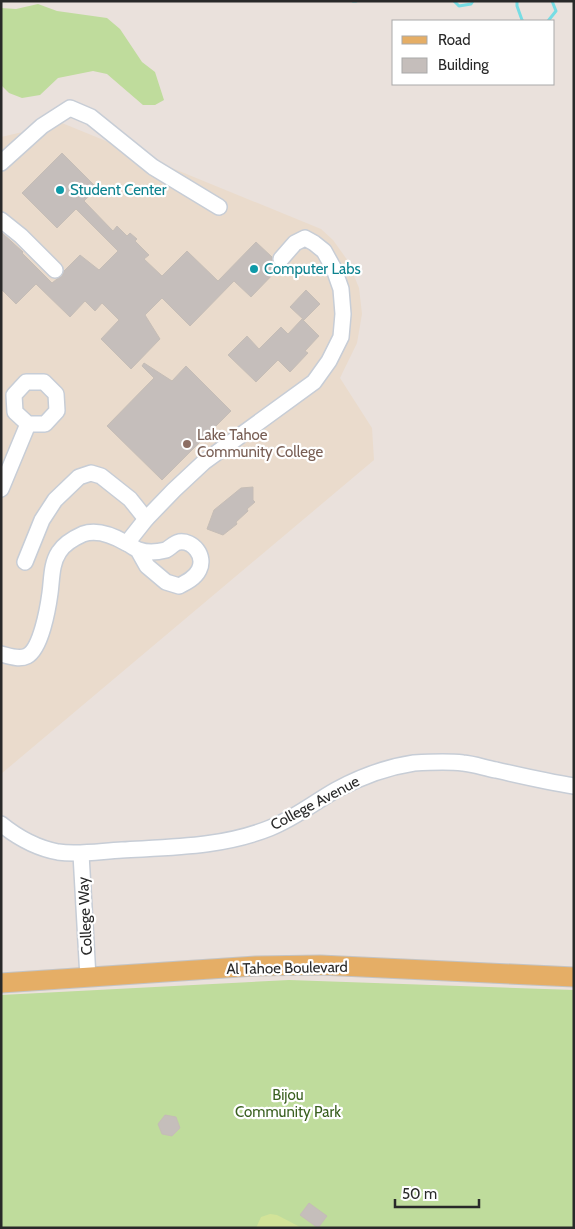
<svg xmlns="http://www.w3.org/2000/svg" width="575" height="1229" font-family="Cabin,sans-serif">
<rect width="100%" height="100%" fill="#eae1dc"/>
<!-- education -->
<polygon fill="#eadbcc" points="62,123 321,229 333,240 348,261 359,288 362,314 357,343 340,378 372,428 374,460 1,774 1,137"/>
<!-- grass -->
<g fill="#bfdc9c">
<polygon points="38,4 57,11 107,18 120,29 142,62 155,72 164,100 155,105 143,105 107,74 93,71 58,78 40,95 22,98 9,93 1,85 1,8 16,9"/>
<polygon points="289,980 574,990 574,1228 1,1228 1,995"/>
</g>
<!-- pitch -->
<polygon fill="#d2e399" points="270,1214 277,1215 302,1228 256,1228 261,1217"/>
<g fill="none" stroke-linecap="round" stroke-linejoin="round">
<!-- stream -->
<g stroke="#77dde4" stroke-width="3">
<polyline points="353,1 356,1"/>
<polyline points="454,1 459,6 471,4 473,1"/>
<polyline points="517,1 517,6 522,20 523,21"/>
<polyline points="548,21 556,11 552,1"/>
</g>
</g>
<!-- building -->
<g fill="#c5bebb" stroke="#c5bdb6">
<polygon points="62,153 97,188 84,201 113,231 117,226 127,236 130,233 137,239 135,241 149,255 144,259 162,276 187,251 218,281 256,242 272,257 272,262 274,266 279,268 251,297 234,281 190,326 162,298 145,315 160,339 131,369 101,339 119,320 102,303 95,311 85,301 70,317 36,284 16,304 1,289 1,232 23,252 22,253 52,283 57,279 62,276 64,271 80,255 99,270 118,251 76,209 57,228 22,193"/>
<polygon points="306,290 320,304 304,320 290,307"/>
<polygon points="302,319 319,336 305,351 308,353 290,372 278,360 256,382 228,355 247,336 259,349 281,327 288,334"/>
<polygon points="144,363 172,381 186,366 231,411 162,480 107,426 154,378 142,366"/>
<polygon points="253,487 253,500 255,502 247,509 248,511 236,522 237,524 223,535 207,529 214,510 241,488"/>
<polygon points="165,1115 176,1117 180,1128 172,1136 162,1134 158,1124"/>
<polygon points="309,1203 327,1216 318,1228 300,1215"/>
</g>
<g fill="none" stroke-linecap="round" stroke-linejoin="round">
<!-- minor casing -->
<g stroke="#c7cdd6" stroke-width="18">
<g id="minor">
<polyline points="1,163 42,126 70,108 91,117 153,167 219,207"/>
<polyline points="1,220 21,236 55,270"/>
<polygon points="26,382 44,382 56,394 57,411 45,424 28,424 15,412 14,395"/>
<polyline points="1,489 28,424"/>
<polyline points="127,543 146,519 174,490 204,462 314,382 329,361 341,337 343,314 341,289 334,269 324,251 314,243 305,238 295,243 281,259"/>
<polyline points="25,562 42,520 55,500 79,477 91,473 101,476 130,499 146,519"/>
<path d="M1,654c8,2 18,6 26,2 14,-7 21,-48 23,-63 2,-14 1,-29 9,-41 5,-8 15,-14 24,-18 14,-5 31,2 43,9 5,2 9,6 13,7 8,3 19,2 27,0 4,-2 8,-7 13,-8 14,-2 27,14 20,28 -4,8 -12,12 -20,16l-13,-4 -19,-16 -9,-16"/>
<path d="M1,824c16,13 36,24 57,28 21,3 43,-1 64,-2 51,-3 101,-3 148,-22 25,-10 43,-25 66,-38 24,-13 51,-23 78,-27 16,-1 33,-2 49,0 11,1 22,5 33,7 26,6 52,12 78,16"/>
<polyline points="81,854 88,978"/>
</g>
</g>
<!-- major casing -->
<g stroke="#c3c3c3" stroke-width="21">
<polyline id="major" points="1,983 256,966 320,965 574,977"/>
</g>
<!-- minor -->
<use href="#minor" stroke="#fff" stroke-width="15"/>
<!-- major -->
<use href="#major" stroke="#e5ae66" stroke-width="19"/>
</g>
<!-- markers -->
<g fill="#0f9aa8" stroke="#fff" stroke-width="2">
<circle cx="60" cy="190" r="5"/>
<circle cx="254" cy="269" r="5"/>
</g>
<circle fill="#8d6e63" stroke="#fff" stroke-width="2" cx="187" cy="444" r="5"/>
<g text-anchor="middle" stroke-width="4.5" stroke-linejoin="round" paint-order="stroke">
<!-- culture labels -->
<g font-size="15" fill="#0d838f" stroke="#fff" text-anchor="start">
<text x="70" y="195">Student Center</text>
<text x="264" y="274">Computer Labs</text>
</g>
<!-- education labels -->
<g font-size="15" fill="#785e54" stroke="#fff" text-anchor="start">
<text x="197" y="440">Lake Tahoe<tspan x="197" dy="17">Community College</tspan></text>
</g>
<!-- street labels -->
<g font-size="15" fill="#292929" stroke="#fff">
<text transform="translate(315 803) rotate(-28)" y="5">College Avenue</text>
<text transform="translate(85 916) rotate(-93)" y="5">College Way</text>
<text transform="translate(287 968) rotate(-1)" y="5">Al Tahoe Boulevard</text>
</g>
<!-- park labels -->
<g font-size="15" fill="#395f1f" stroke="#fff">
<text x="288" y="1100">Bijou<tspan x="288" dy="17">Community Park</tspan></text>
</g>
</g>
<!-- border -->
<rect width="575" height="1229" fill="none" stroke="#292929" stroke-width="5"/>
<!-- legend -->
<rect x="392" y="20" width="162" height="65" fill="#ffffff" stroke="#a9a9a9"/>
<rect x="402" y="36" width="25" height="8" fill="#e5ae66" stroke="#a9a9a9"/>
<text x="438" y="45" font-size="15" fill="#292929">Road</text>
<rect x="402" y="58" width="25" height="15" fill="#c5bebb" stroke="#a9a9a9"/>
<text x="438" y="70" font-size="15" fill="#292929">Building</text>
<!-- scale -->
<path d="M395 1199v8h84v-8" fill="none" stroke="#292929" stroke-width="2.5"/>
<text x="402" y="1199" font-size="15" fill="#292929" stroke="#ffffff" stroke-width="4" paint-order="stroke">50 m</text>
</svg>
